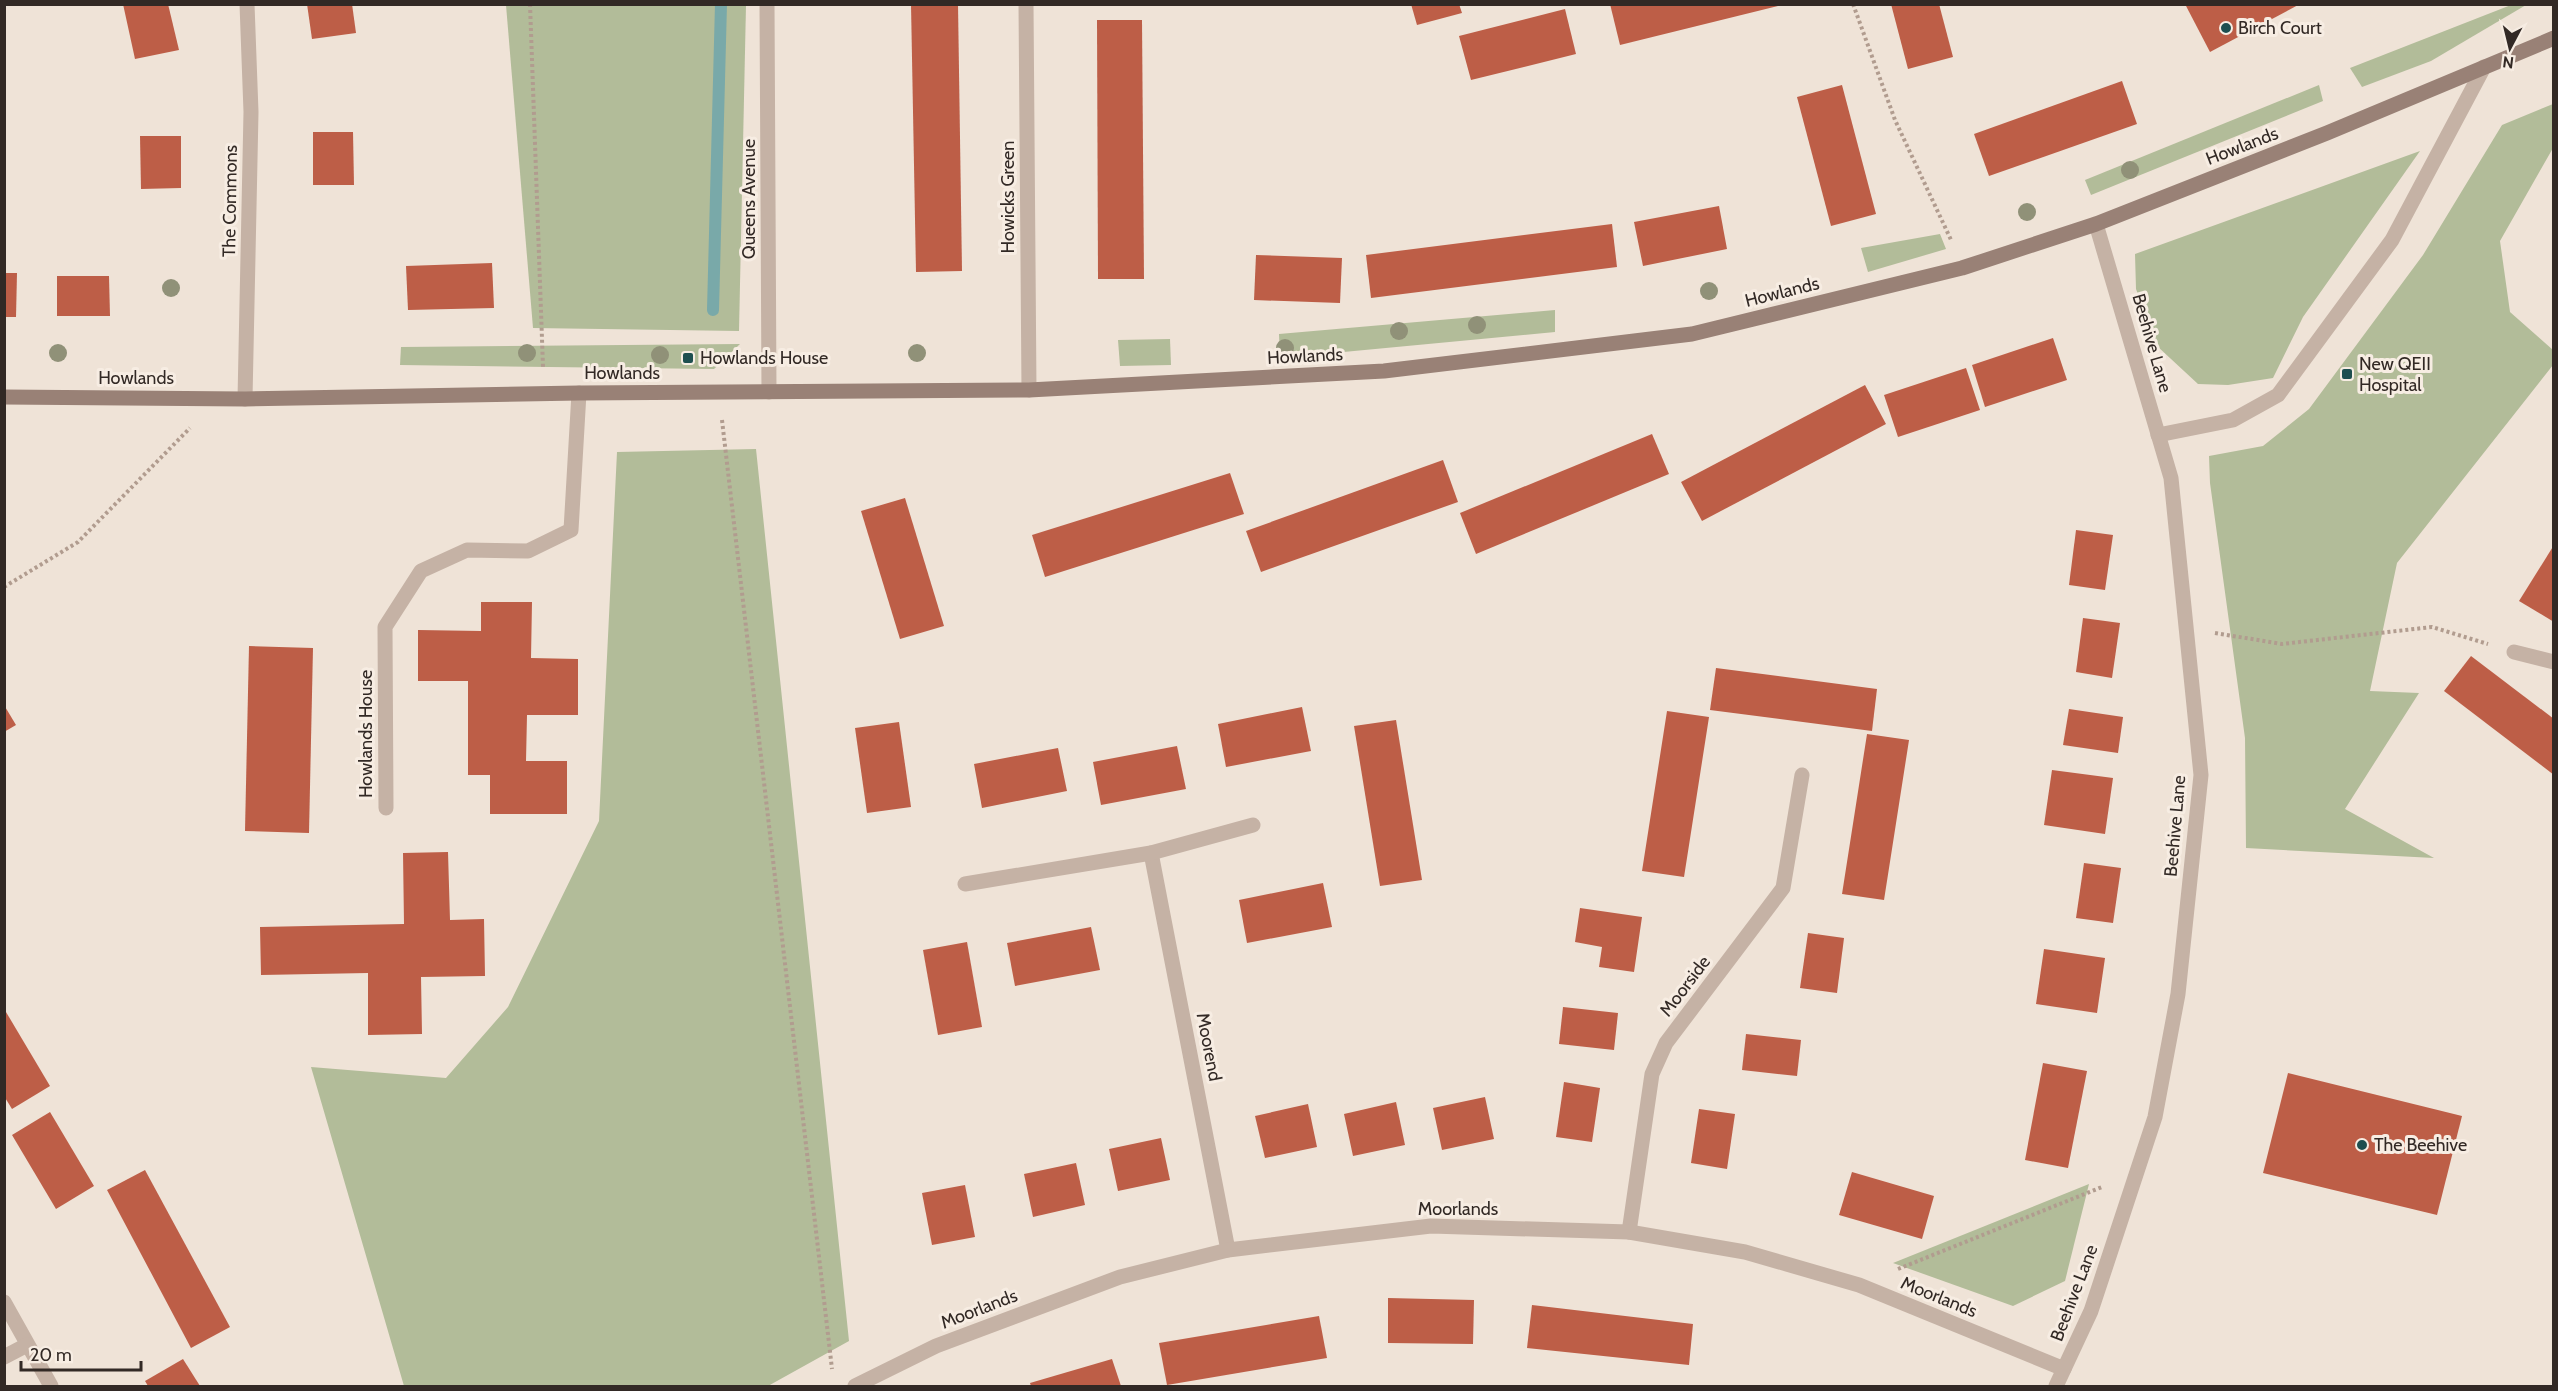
<svg xmlns="http://www.w3.org/2000/svg" width="2558" height="1391" font-family="Cabin,sans-serif">
<rect width="100%" height="100%" fill="#efe3d7"/>
<!-- green -->
<g fill="#b2bc99">
<polygon points="506,5 746,5 739,331 533,328"/>
<polygon points="2511,5 2526,5 2431,61 2362,87 2350,68"/>
<polygon points="2319,85 2323,101 2091,195 2085,180"/>
<polygon points="2553,104 2553,148 2500,241 2510,312 2553,350 2553,365 2397,563 2370,691 2419,693 2345,809 2434,858 2246,848 2245,738 2210,483 2209,456 2263,446 2309,409 2423,255 2502,125"/>
<polygon points="2420,151 2303,317 2273,378 2228,385 2198,384 2157,346 2136,289 2135,254"/>
<polygon points="1940,234 1946,249 1868,272 1861,248"/>
<polygon points="1555,310 1555,332 1280,358 1279,334"/>
<polygon points="1170,339 1171,365 1120,366 1118,340"/>
<polygon points="740,344 714,369 400,365 401,347"/>
<polygon points="756,449 849,1341 768,1386 404,1386 311,1067 446,1078 508,1007 599,821 617,452"/>
<polygon points="2089,1184 2065,1281 2013,1306 1893,1263"/>
</g>
<g fill="none" stroke-linecap="round" stroke-linejoin="round">
<!-- stream -->
<polyline stroke="#79a9a9" stroke-width="12" points="713,310 721,4"/>
</g>
<!-- building -->
<g fill="#bd5e47">
<polygon points="123,4 168,4 179,50 135,59"/>
<polygon points="307,4 352,4 356,33 312,39"/>
<polygon points="911,4 958,4 962,271 916,272"/>
<polygon points="1411,4 1459,4 1462,13 1417,25"/>
<polygon points="1610,4 1782,4 1782,5 1620,45"/>
<polygon points="1891,4 1939,4 1953,57 1908,69"/>
<polygon points="2185,4 2300,4 2210,52"/>
<polygon points="1565,9 1576,54 1471,80 1459,36"/>
<polygon points="1097,20 1142,20 1144,279 1098,279"/>
<polygon points="2122,81 2137,124 1989,176 1974,134"/>
<polygon points="1842,85 1876,214 1831,226 1797,97"/>
<polygon points="313,132 353,132 354,185 313,185"/>
<polygon points="140,136 181,136 181,188 141,189"/>
<polygon points="1719,206 1727,249 1643,266 1634,222"/>
<polygon points="1612,224 1617,267 1371,298 1366,255"/>
<polygon points="1256,255 1342,258 1340,303 1254,300"/>
<polygon points="492,263 494,308 408,310 406,266"/>
<polygon points="4,273 17,273 16,317 4,317"/>
<polygon points="57,276 109,276 110,316 57,316"/>
<polygon points="2053,338 2067,380 1985,407 1972,365"/>
<polygon points="1966,368 1980,410 1898,437 1884,395"/>
<polygon points="1865,385 1886,424 1702,521 1681,482"/>
<polygon points="1652,434 1669,474 1476,554 1460,513"/>
<polygon points="1443,460 1458,502 1261,572 1246,531"/>
<polygon points="1230,473 1244,514 1045,577 1032,535"/>
<polygon points="905,498 944,626 900,639 861,511"/>
<polygon points="2076,530 2113,535 2105,590 2069,585"/>
<polygon points="2554,545 2554,622 2519,601"/>
<polygon points="481,602 532,602 531,658 578,659 578,715 527,715 526,761 567,761 567,814 490,814 490,775 468,775 468,681 418,681 418,630 481,631"/>
<polygon points="2083,618 2120,623 2112,678 2076,672"/>
<polygon points="249,646 313,648 309,833 245,831"/>
<polygon points="2471,656 2554,719 2554,775 2444,691"/>
<polygon points="1716,668 1877,689 1872,731 1710,710"/>
<polygon points="4,705 16,725 4,732"/>
<polygon points="1302,707 1311,751 1226,767 1218,724"/>
<polygon points="2069,709 2123,717 2118,753 2063,745"/>
<polygon points="1667,711 1709,717 1684,877 1642,871"/>
<polygon points="1396,720 1422,880 1380,886 1354,726"/>
<polygon points="899,722 911,807 867,813 855,728"/>
<polygon points="1867,734 1909,740 1884,900 1842,894"/>
<polygon points="1177,746 1186,789 1101,805 1093,762"/>
<polygon points="1058,748 1067,791 982,808 974,764"/>
<polygon points="2052,770 2113,778 2105,834 2044,825"/>
<polygon points="448,852 450,920 484,919 485,976 421,977 422,1034 368,1035 368,973 261,975 260,927 404,924 403,853"/>
<polygon points="2084,863 2121,868 2113,923 2076,918"/>
<polygon points="1323,883 1332,927 1247,943 1239,900"/>
<polygon points="1580,908 1642,917 1634,972 1599,967 1602,947 1575,942"/>
<polygon points="1091,927 1100,970 1015,986 1007,943"/>
<polygon points="1808,933 1844,938 1837,993 1800,988"/>
<polygon points="967,942 982,1027 938,1035 923,950"/>
<polygon points="2044,949 2105,958 2097,1013 2036,1004"/>
<polygon points="1563,1007 1618,1013 1614,1050 1559,1044"/>
<polygon points="6,1012 50,1086 12,1109 4,1096"/>
<polygon points="1746,1034 1801,1040 1797,1076 1742,1070"/>
<polygon points="2043,1063 2087,1071 2068,1168 2025,1160"/>
<polygon points="2288,1073 2462,1116 2437,1215 2263,1173"/>
<polygon points="1564,1082 1600,1088 1592,1142 1556,1137"/>
<polygon points="1485,1097 1494,1139 1442,1150 1433,1108"/>
<polygon points="1396,1102 1405,1145 1353,1156 1344,1114"/>
<polygon points="1308,1104 1317,1147 1265,1158 1255,1116"/>
<polygon points="1699,1109 1735,1114 1727,1169 1691,1163"/>
<polygon points="50,1112 94,1186 56,1209 12,1135"/>
<polygon points="1161,1138 1170,1180 1118,1191 1109,1149"/>
<polygon points="1076,1163 1085,1205 1033,1217 1024,1174"/>
<polygon points="145,1170 230,1327 191,1348 107,1190"/>
<polygon points="1852,1172 1934,1196 1922,1239 1839,1215"/>
<polygon points="965,1185 975,1237 932,1245 922,1193"/>
<polygon points="1388,1298 1474,1300 1473,1344 1388,1343"/>
<polygon points="1532,1305 1693,1324 1689,1365 1527,1348"/>
<polygon points="1319,1316 1327,1358 1167,1385 1159,1343"/>
<polygon points="183,1359 200,1386 148,1386 145,1381"/>
<polygon points="1112,1359 1121,1386 1031,1386 1030,1383"/>
</g>
<g fill="none" stroke-linecap="round" stroke-linejoin="round">
<!-- path -->
<g stroke="#b19c8f" stroke-width="4" stroke-dasharray="3 3" stroke-linecap="butt">
<polyline points="530,4 543,367"/>
<polyline points="1853,4 1895,120 1952,242"/>
<polyline points="722,420 832,1369"/>
<polyline points="4,587 78,542 190,428"/>
<polyline points="2215,633 2282,644 2432,627 2488,644"/>
<polyline points="1898,1269 2102,1187"/>
</g>
<!-- lane -->
<polyline stroke="#c5b2a5" stroke-width="15" points="2158,435 2233,420 2278,395 2392,240 2484,67"/>
<!-- street -->
<g stroke="#c5b2a5" stroke-width="15">
<polyline points="767,4 769,392"/>
<polyline points="1026,4 1029,390"/>
<polyline points="245,399 251,112 247,4"/>
<polyline points="2514,652 2554,662"/>
<polyline points="386,808 385,627 421,571 467,550 528,551 571,530 579,393"/>
<polyline points="1151,853 1228,1250"/>
<polyline points="965,884 1151,853 1253,825"/>
<polyline points="1629,1232 1652,1074 1666,1043 1783,888 1802,775"/>
<polyline points="4,1302 51,1386"/>
<polyline points="4,1357 27,1345"/>
<polyline points="855,1386 936,1346 1120,1277 1228,1250 1431,1226 1629,1232 1745,1252 1859,1285 2064,1369"/>
<polyline points="2056,1386 2091,1311 2155,1117 2178,994 2201,775 2171,478 2096,224"/>
</g>
<!-- secondary -->
<polyline stroke="#998176" stroke-width="15" points="4,397 245,399 579,393 1029,390 1384,371 1692,334 1962,268 2096,224 2327,133 2554,38"/>
</g>
<!-- trees -->
<g fill="#909178">
<circle cx="2130" cy="170" r="9"/>
<circle cx="2027" cy="212" r="9"/>
<circle cx="171" cy="288" r="9"/>
<circle cx="1709" cy="291" r="9"/>
<circle cx="1477" cy="325" r="9"/>
<circle cx="1399" cy="331" r="9"/>
<circle cx="1285" cy="348" r="9"/>
<circle cx="58" cy="353" r="9"/>
<circle cx="527" cy="353" r="9"/>
<circle cx="917" cy="353" r="9"/>
<circle cx="660" cy="355" r="9"/>
</g>
<!-- markers -->
<g fill="#1e4f50" stroke="#f7ede3" stroke-width="2">
<circle cx="2226" cy="28" r="6"/>
<rect x="682" y="352" width="12" height="12" rx="3"/>
<rect x="2341" y="368" width="12" height="12" rx="3"/>
<circle cx="2362" cy="1145" r="6"/>
</g>
<g text-anchor="middle" stroke-width="6" stroke-linejoin="round" paint-order="stroke">
<!-- poi labels -->
<g font-size="18" fill="#322925" stroke="#f7ede3" text-anchor="start">
<text x="2238" y="34">Birch Court</text>
<text x="700" y="364">Howlands House</text>
<text x="2359" y="370">New QEII<tspan x="2359" dy="21">Hospital</tspan></text>
<text x="2374" y="1151">The Beehive</text>
</g>
<!-- street labels -->
<g font-size="18" fill="#322925" stroke="#f7ede3">
<text transform="translate(2242 146) rotate(-21)" y="6">Howlands</text>
<text transform="translate(1008 197) rotate(-90)" y="6">Howicks Green</text>
<text transform="translate(749 199) rotate(-90)" y="6">Queens Avenue</text>
<text transform="translate(230 201) rotate(-89)" y="6">The Commons</text>
<text transform="translate(1782 292) rotate(-14)" y="6">Howlands</text>
<text transform="translate(2152 343) rotate(74)" y="6">Beehive Lane</text>
<text transform="translate(1305 356) rotate(-3)" y="6">Howlands</text>
<text x="622" y="379">Howlands</text>
<text x="136" y="384">Howlands</text>
<text transform="translate(366 734) rotate(-90)" y="6">Howlands House</text>
<text transform="translate(2175 826) rotate(-85)" y="6">Beehive Lane</text>
<text transform="translate(1685 986) rotate(-53)" y="6">Moorside</text>
<text transform="translate(1209 1047) rotate(79)" y="6">Moorend</text>
<text x="1458" y="1215">Moorlands</text>
<text transform="translate(2074 1293) rotate(-69)" y="6">Beehive Lane</text>
<text transform="translate(1939 1297) rotate(22)" y="6">Moorlands</text>
<text transform="translate(979 1309) rotate(-21)" y="6">Moorlands</text>
</g>
</g>
<!-- border -->
<rect width="2558" height="1391" fill="none" stroke="#322925" stroke-width="12"/>
<!-- north arrow -->
<g transform="translate(2510 48) rotate(187)" stroke="#f7ede3" stroke-width="4.5" paint-order="stroke">
<path d="M0-4.5L10 22L0 15L-10 22Z" fill="#322925"/>
<text y="-9" font-size="16" font-weight="bold" text-anchor="middle" fill="#322925">N</text>
</g>
<!-- scale -->
<path d="M21 1361v9h120v-9" fill="none" stroke="#322925" stroke-width="3"/>
<text x="30" y="1361" font-size="18" fill="#322925" stroke="#f7ede3" stroke-width="4.5" paint-order="stroke">20 m</text>
</svg>
